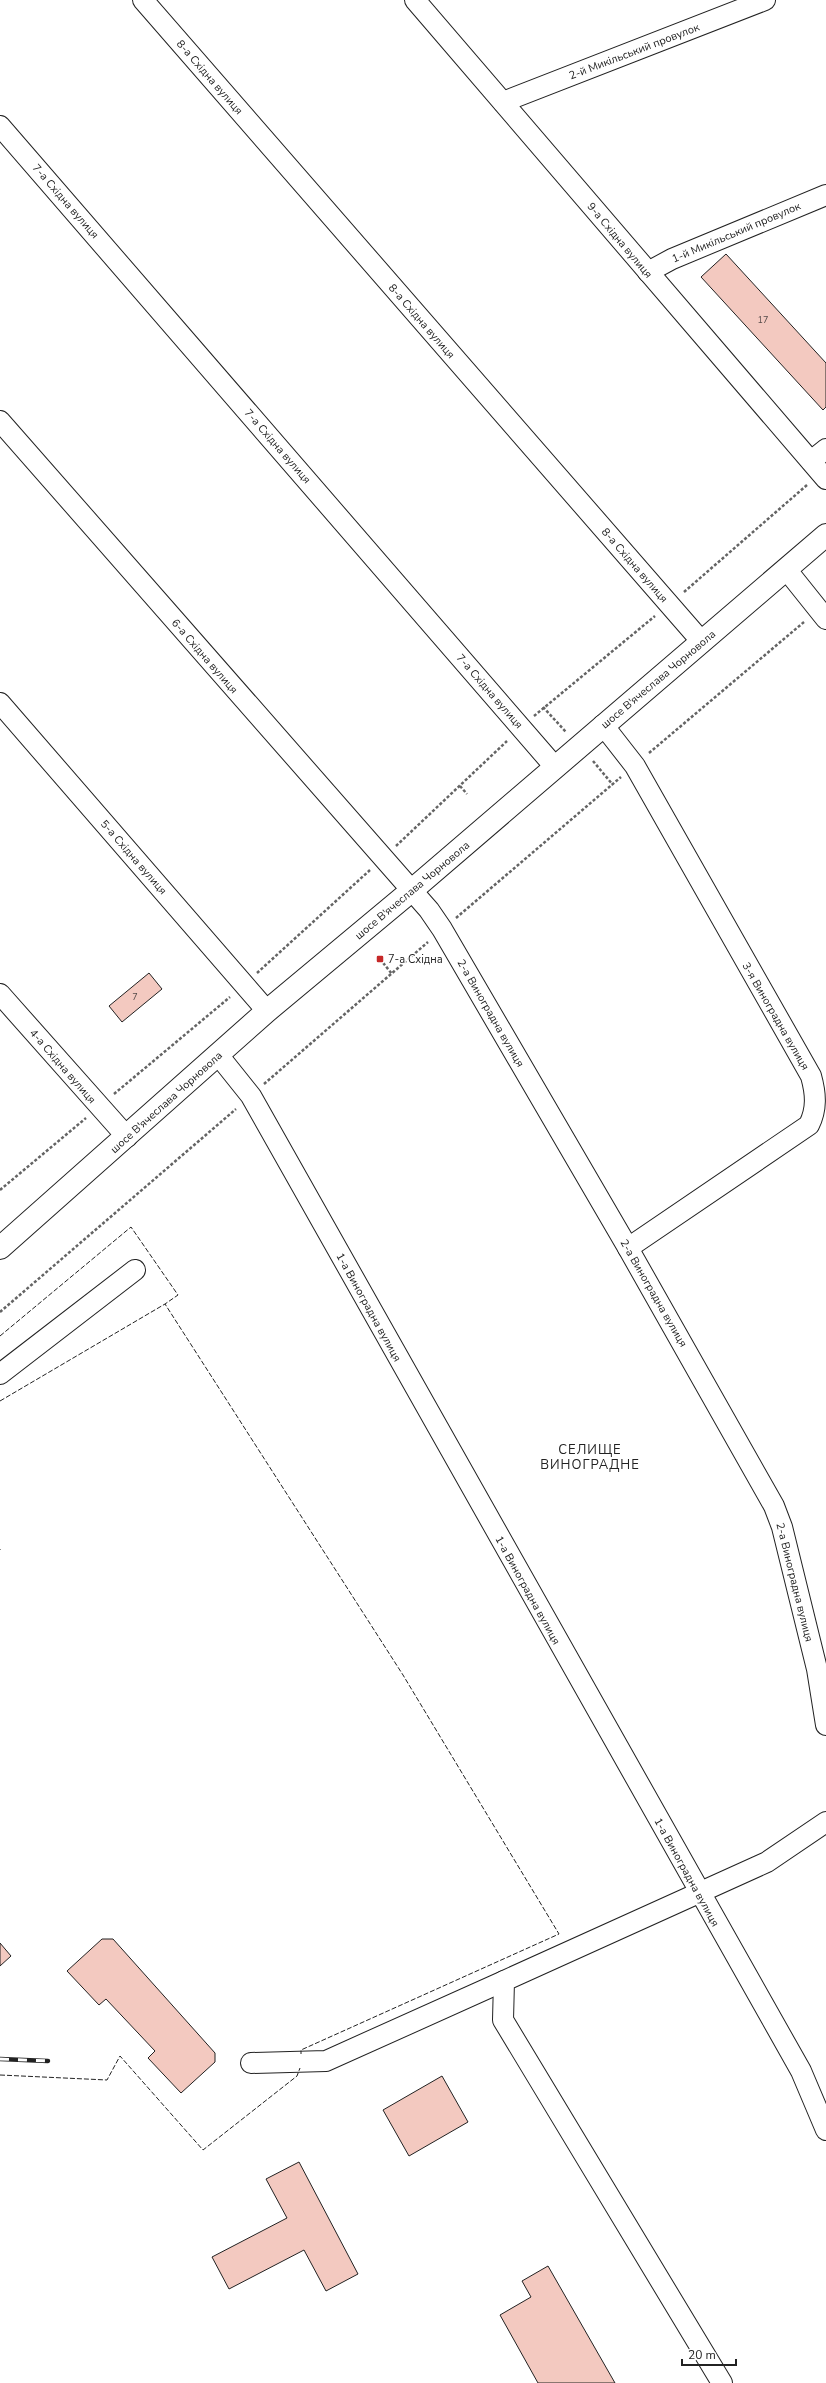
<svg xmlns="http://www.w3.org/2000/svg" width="826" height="2383" font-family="'Nunito Sans',sans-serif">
<rect width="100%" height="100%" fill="#fff"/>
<!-- building -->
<g fill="#f3c9c0" stroke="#222">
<polygon points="726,254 826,363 826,407 823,410 701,277"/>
<polygon points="149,973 162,989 122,1022 109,1006"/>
<polygon points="102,1939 113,1939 215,2053 215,2062 181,2093 148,2058 155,2051 106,1999 99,2005 67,1971"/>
<polygon points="0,1943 11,1956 0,1966"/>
<polygon points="442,2076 468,2122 409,2156 383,2110"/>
<polygon points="299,2162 358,2274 326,2291 304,2250 229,2289 212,2257 287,2218 266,2179"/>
<polygon points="548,2266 615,2383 538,2383 500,2315 531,2297 522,2281"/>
</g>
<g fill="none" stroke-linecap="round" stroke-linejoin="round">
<!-- minor casing -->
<g stroke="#222" stroke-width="22">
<g id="minor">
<polyline points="143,0 702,642"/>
<polyline points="415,0 826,479"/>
<polyline points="503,102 765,0"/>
<polyline points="0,126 555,767"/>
<polyline points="648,272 672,259 826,195"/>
<polyline points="0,421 429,910 442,929 628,1248 774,1506 782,1527 817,1669 826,1725"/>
<polyline points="811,461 826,449"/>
<polyline points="786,569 826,619"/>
<polyline points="0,703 267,1011"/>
<path d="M603,725l32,41 176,310c5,18 6,33 -2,49l-181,123"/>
<polyline points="0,994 127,1137"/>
<polyline points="219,1056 251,1096 801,2071 826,2130"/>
<polyline points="0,1374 135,1270"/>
<polyline points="251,2063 326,2061 504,1981"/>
<polyline points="722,2383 503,2020 504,1981 767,1862 826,1822"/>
</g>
</g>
<!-- major casing -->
<g stroke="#222" stroke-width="24">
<polyline id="major" points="0,1248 267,1011 411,891 826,535"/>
</g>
<!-- path -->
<g stroke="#646464" stroke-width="2.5" stroke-dasharray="3 2" stroke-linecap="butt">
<polyline points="684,592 807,485"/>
<polyline points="543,707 566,732"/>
<polyline points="534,716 655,616"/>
<polyline points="649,753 804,622"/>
<polyline points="593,761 613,785"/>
<polyline points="460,786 467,794"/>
<polyline points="396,846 507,741"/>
<polyline points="456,918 621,777"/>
<polyline points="380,959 392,974"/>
<polyline points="257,973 370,870"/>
<polyline points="264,1084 428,942"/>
<polyline points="114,1094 230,997"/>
<polyline points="0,1190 86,1118"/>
<polyline points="0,1312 236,1109"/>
</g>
<!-- minor -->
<use href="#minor" stroke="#fff" stroke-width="20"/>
<!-- major -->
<use href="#major" stroke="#fff" stroke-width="22"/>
<!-- rail casing -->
<g stroke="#222" stroke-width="4.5">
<polyline id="rail" points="0,2059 48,2061"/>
</g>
<!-- rail -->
<use href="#rail" stroke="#fff" stroke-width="3" stroke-dasharray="9" stroke-linecap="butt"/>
<!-- fence -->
<g stroke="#222" stroke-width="1" stroke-dasharray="5 2" stroke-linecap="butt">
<polyline points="0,1336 131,1227 178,1295 165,1304"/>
<polyline points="0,1401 165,1304 403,1675 559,1934 301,2050 301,2054"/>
<polyline points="0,1549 0,1550"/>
<polyline points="0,2075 107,2080 120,2056 203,2150 297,2076 300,2068"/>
</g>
</g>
<!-- markers -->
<rect fill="#c62828" stroke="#fff" stroke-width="1.5" x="376" y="955" width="8" height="8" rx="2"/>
<g text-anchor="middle" stroke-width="3" stroke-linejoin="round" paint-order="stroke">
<!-- number labels -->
<g font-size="9" fill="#564c4a">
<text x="763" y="323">17</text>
<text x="135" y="1000">7</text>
</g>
<!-- street labels -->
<g font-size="11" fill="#222" stroke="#fff">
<text transform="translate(634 51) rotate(-21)" y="4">2-й Микільський провулок</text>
<text transform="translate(210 77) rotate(49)" y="4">8-а Східна вулиця</text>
<text transform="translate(66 201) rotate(49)" y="4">7-а Східна вулиця</text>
<text transform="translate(736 232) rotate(-23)" y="4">1-й Микільський провулок</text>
<text transform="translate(620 240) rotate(50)" y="4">9-а Східна вулиця</text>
<text transform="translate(422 321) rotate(49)" y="4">8-а Східна вулиця</text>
<text transform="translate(278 446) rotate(49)" y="4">7-а Східна вулиця</text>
<text transform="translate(635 565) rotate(49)" y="4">8-а Східна вулиця</text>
<text transform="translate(205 656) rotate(49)" y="4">6-а Східна вулиця</text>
<text transform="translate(658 679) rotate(-40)" y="4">шосе В'ячеслава Чорновола</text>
<text transform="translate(490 691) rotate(49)" y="4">7-а Східна вулиця</text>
<text transform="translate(134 857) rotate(49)" y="4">5-а Східна вулиця</text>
<text transform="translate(412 890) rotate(-40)" y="4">шосе В'ячеслава Чорновола</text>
<text transform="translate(491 1013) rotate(60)" y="4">2-а Виноградна вулиця</text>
<text transform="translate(776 1016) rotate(60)" y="4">3-я Виноградна вулиця</text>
<text transform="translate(63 1066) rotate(49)" y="4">4-а Східна вулиця</text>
<text transform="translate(166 1102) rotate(-42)" y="4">шосе В'ячеслава Чорновола</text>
<text transform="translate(654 1293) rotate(60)" y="4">2-а Виноградна вулиця</text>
<text transform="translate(369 1307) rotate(61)" y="4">1-а Виноградна вулиця</text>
<text transform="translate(795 1582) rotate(76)" y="4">2-а Виноградна вулиця</text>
<text transform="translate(528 1590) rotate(61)" y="4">1-а Виноградна вулиця</text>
<text transform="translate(687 1872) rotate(61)" y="4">1-а Виноградна вулиця</text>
</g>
<!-- poi labels -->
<g font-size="11" fill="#222" stroke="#fff" text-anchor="start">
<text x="388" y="963">7-а Східна</text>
</g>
<!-- quarter labels -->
<g font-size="13" letter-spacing="1" fill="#222" stroke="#fff">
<text x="590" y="1454">СЕЛИЩЕ<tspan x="590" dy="15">ВИНОГРАДНЕ</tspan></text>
</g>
</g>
<!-- scale -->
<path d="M682 2359v6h54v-6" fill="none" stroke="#222222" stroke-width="2"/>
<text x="688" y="2359" font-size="12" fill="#222222" stroke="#ffffff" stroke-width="3" paint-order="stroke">20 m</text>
</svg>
